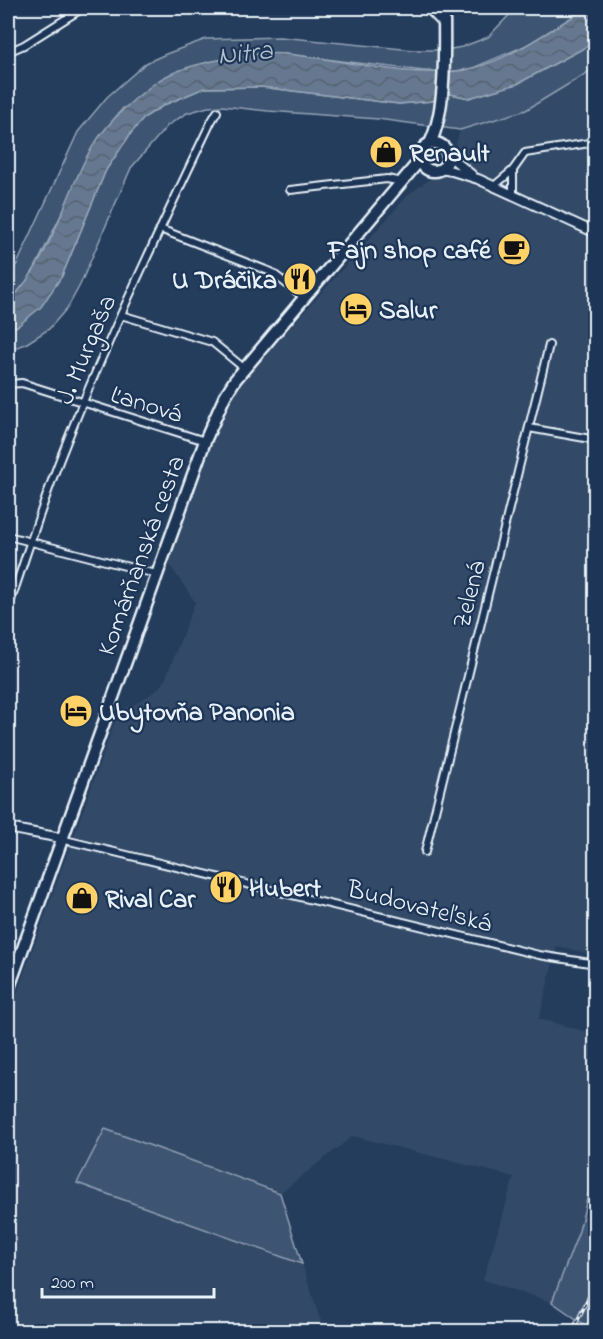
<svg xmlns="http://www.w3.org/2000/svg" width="603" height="1339" font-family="'Indie Flower',sans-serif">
<defs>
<pattern id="water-waves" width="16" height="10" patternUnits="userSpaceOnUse" patternTransform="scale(1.5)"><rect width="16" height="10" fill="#657890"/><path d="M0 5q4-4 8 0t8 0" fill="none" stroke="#576270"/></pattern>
</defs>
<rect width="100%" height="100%" fill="#253d5d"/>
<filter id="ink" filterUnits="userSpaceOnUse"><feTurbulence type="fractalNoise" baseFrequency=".0167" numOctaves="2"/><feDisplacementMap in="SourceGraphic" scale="12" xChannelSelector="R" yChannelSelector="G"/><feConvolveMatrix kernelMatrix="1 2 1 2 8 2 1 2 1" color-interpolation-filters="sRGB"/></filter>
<g filter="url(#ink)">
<!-- built -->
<polygon fill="#334a68" points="595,68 595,955 557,946 539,1019 595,1034 596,1167 579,1231 552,1302 483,1280 514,1177 353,1136 280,1193 105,1129 77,1183 302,1264 324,1331 8,1331 8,1018 119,710 134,705 157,690 165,680 195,602 169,564 227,403 235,390 409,194 450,165 460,130 526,110"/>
<!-- green -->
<g fill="#3e5472" stroke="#93a2b5" stroke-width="1.5">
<polygon points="516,8 587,8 527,45 473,68 456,71 424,71 284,54 255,54 123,108 100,136 31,276 23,288 8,302 8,274 17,264 78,132 107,97 146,63 166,54 206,39 280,37 413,50 446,50 462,47 488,37"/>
<polygon points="595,42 595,68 526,110 460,130 378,119 268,111 222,106 208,107 187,113 168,125 131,168 80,285 68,307 49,329 27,343 8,351 8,331 19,325 62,276 106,170 131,133 145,117 164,105 204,88 261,87 399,104 432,101 451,94 469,98 517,84"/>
<polygon points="105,1129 280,1193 302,1264 77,1183"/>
<polygon points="595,1167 596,1331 595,1332 552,1302 579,1231"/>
</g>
<!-- water -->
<path fill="url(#water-waves)" stroke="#99a8ba" stroke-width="1.5" d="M587,8h8v34l-78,42 -48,14 -18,-4 -19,7 -33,3 -138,-17 -57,1 -40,17 -19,12 -14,16 -25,37 -44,106 -21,31 -22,18 -11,6v-29c41,-39 54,-97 79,-146 16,-30 41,-53 68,-73 16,-12 39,-18 58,-22 24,-5 48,-9 73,-7 56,5 114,23 171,17 44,-4 92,-41 130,-63z"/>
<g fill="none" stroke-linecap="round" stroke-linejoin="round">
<!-- minor casing -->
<g stroke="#e8f1f8" stroke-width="10">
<g id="minor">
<polyline points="427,8 444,26"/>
<polyline points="8,52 24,45 83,8"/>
<polyline points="494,186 513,170 525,153 596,142"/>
<polyline points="290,190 387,179 397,181 401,184"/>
<polyline points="513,195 513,170"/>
<polyline points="160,229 271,272 305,298"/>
<polyline points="121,315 212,342 245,369"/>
<polyline points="8,384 22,383 205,441"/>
<polyline points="529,428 596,440"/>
<polyline points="8,536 156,574"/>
<path d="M8,609c17,-50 33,-101 52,-150 45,-115 98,-226 151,-337l6,-10"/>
<polyline points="61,839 539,955 596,964"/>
<polyline points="425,852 549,345"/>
</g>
</g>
<!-- tertiary casing -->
<g stroke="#e8f1f8" stroke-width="12">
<g id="tertiary">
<polyline points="448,155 472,175"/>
<polyline points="440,169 452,171 478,179 596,233"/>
<polyline points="8,828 61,838"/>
</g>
</g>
<!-- primary casing -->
<g stroke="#e8f1f8" stroke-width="15">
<g id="primary">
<circle cx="434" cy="157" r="14"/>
<path d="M430,143c17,-34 14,-96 14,-135"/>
<polyline points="8,990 205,441 225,396 235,380 420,160"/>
</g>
</g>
<!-- minor -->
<use href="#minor" stroke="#1d3557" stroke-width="6"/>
<!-- tertiary -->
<use href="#tertiary" stroke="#1d3557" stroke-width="8"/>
<!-- primary -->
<use href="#primary" stroke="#1d3557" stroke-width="10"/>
<!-- rail casing -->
<g stroke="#e8f1f8" stroke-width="4">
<polyline id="rail" points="572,1332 596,1282"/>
</g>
<!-- rail -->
<use href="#rail" stroke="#1d3557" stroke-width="1.5" stroke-dasharray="4.5" stroke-linecap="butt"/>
</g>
</g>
<!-- icons -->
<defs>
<g id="shop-disc" transform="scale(1.725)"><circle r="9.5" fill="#ffd166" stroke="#1d3557"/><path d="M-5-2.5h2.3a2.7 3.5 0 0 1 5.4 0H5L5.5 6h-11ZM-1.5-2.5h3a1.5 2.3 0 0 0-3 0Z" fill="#111"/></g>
<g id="cafe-disc" transform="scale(1.725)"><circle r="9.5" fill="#ffd166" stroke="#1d3557"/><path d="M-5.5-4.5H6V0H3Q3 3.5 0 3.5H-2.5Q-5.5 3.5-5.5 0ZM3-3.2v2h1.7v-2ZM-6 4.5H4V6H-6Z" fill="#111"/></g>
<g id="restaurant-disc" transform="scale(1.725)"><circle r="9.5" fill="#ffd166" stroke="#1d3557"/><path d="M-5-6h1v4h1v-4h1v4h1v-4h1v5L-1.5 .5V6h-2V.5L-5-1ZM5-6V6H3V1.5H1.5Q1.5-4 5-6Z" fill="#111"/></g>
<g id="hotel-disc" transform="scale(1.725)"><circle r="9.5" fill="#ffd166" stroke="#1d3557"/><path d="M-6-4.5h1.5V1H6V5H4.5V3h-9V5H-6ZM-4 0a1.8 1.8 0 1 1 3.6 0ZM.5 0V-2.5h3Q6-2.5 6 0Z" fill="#111"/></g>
</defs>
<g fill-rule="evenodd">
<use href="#shop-disc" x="386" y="152"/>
<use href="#cafe-disc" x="514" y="249"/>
<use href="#restaurant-disc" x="300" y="279"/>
<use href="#hotel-disc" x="356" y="309"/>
<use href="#hotel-disc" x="76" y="711"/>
<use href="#restaurant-disc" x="226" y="887"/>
<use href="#shop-disc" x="82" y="898"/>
</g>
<g text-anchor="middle" stroke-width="4.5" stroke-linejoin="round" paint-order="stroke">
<!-- poi labels -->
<g font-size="26" font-weight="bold" fill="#e8f1f8" stroke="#1d3557" text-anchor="start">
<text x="409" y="161">Renault</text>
<text x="491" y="258" text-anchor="end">Fajn shop café</text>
<text x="277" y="288" text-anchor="end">U Dráčika</text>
<text x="379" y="318">Salur</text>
<text x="99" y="720">Ubytovňa Panonia</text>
<text x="249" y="896">Hubert</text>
<text x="105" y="907">Rival Car</text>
</g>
<!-- street labels -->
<g font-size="26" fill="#e8f1f8" stroke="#1d3557">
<text transform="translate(85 349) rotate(-67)" y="9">J. Murgaša</text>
<text transform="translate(147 403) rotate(17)" y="9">Ľanová</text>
<text transform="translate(140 555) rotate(-70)" y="9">Komárňanská cesta</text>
<text transform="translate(468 594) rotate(-76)" y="9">Zelená</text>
<text transform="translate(420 905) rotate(14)" y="9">Budovateľská</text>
</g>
<!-- water labels -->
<g font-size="27" font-style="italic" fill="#b4c1ce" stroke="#1d3557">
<text transform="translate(245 52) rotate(-6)" y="9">Nitra</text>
</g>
</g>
<!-- margin -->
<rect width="603" height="1339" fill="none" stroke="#1d3557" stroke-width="30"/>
<rect x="15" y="15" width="573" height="1309" fill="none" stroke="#e8f1f8" stroke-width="2" filter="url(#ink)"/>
<!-- scale -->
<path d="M42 1288v9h172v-9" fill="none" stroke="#e8f1f8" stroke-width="3"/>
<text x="51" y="1288" font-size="18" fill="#e8f1f8" stroke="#1d3557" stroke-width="4.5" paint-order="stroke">200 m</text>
</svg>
